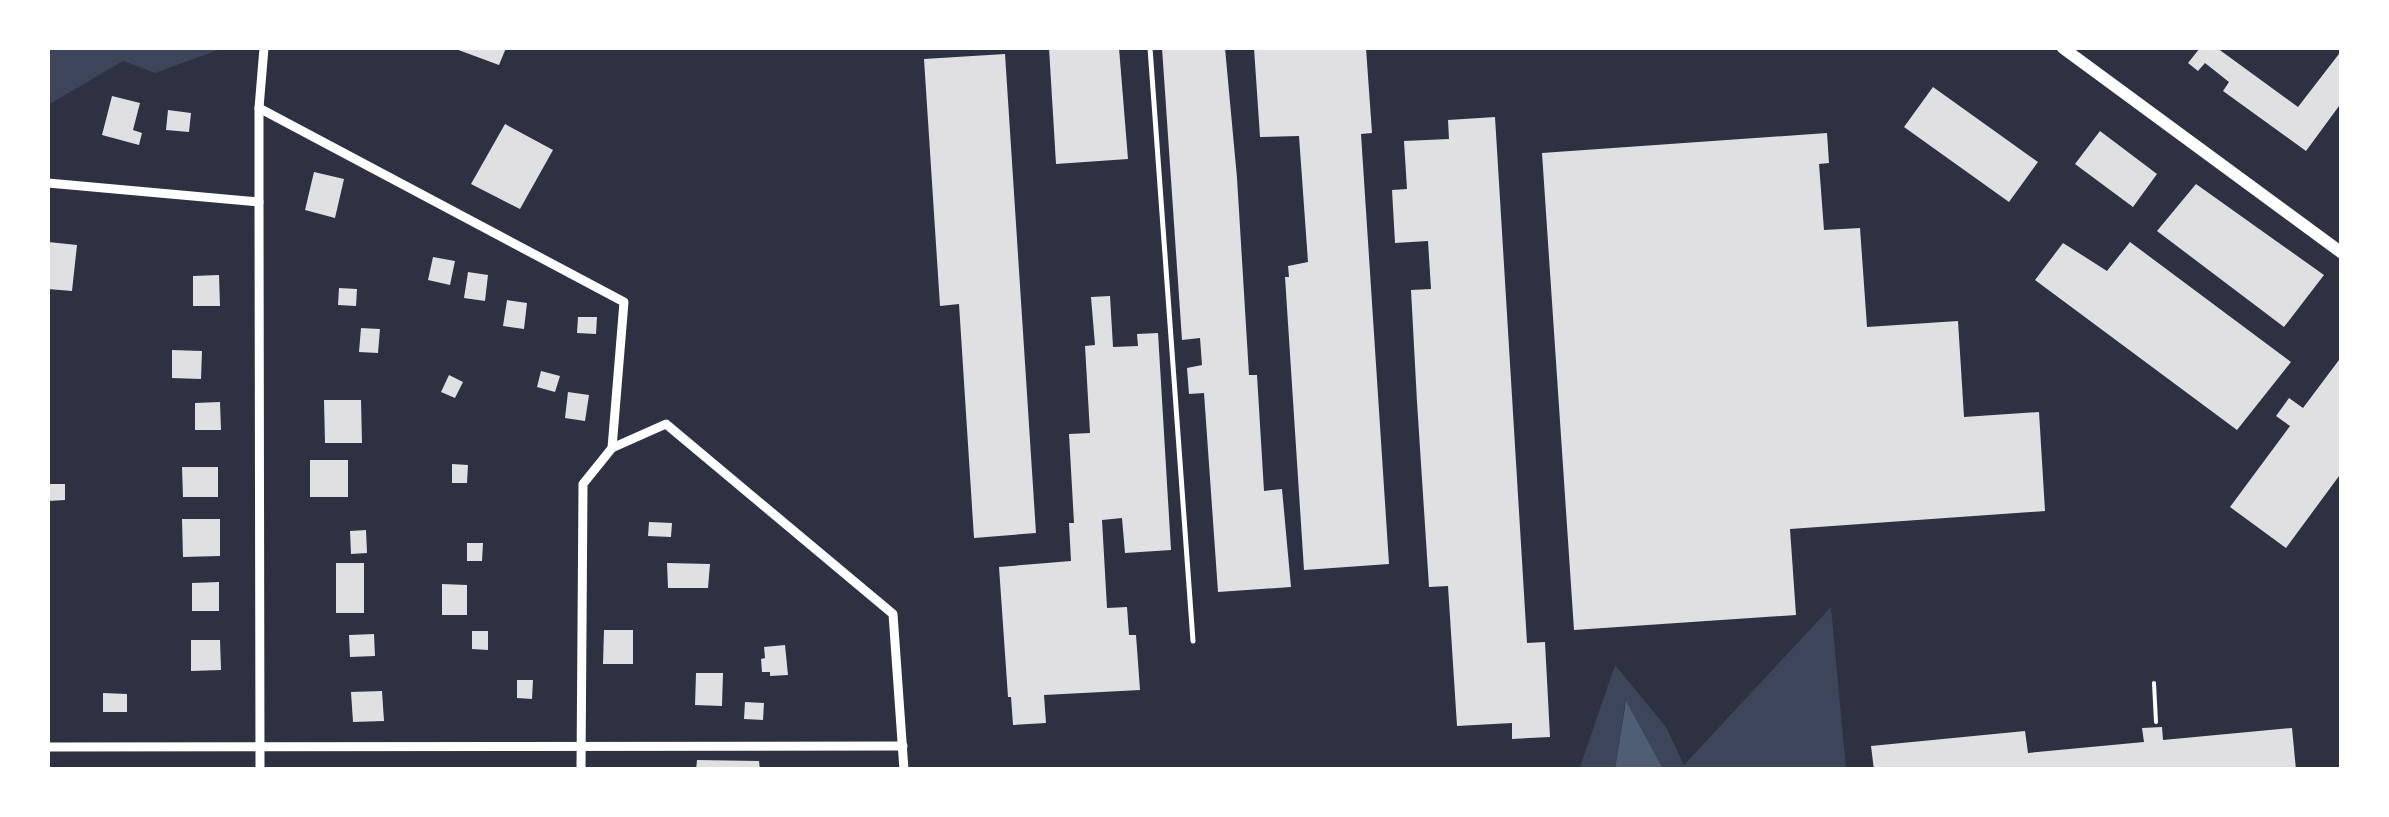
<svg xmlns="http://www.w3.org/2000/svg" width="2389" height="817" font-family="'Fira Sans Condensed',sans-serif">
<rect width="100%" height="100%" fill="#2d3142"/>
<!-- green -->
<g fill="#3c4559">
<polygon points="48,48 213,48 218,50 155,73 123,61 48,105"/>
<polygon points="1831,607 1846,769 1662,769 1625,704 1615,769 1579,770 1615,665 1666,727 1684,765"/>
</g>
<!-- water -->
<polygon fill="#4f5d75" points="1626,701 1663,769 1615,769"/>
<!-- building -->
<g fill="#e0e0e3">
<polygon points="453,48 506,48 499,65"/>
<polygon points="1049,48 1119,48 1128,159 1056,164"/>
<polygon points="1162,48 1225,48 1237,178 1249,375 1257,375 1264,491 1282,489 1291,587 1218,592 1204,393 1189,394 1187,368 1202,365 1200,338 1182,340"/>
<polygon points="1254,48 1366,48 1372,133 1361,134 1389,564 1304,570 1285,277 1289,277 1288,266 1308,262 1299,136 1260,137"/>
<polygon points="2200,48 2217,48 2298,107 2342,50 2342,102 2306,151 2223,91 2229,82 2205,63 2198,71 2188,63"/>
<polygon points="1005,54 1036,533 974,538 959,304 940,306 924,59"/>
<polygon points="1933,87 2038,162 2009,202 1904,127"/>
<polygon points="112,96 140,103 133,130 142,133 139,145 102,135"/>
<polygon points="168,110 191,113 189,132 166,130"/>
<polygon points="1495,117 1527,643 1545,642 1550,737 1512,739 1512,723 1457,726 1448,586 1429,587 1417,402 1411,290 1431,289 1428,241 1395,243 1392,190 1407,189 1404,141 1449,139 1448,120"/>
<polygon points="505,124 553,150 520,209 471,184"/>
<polygon points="2100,131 2157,174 2133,207 2075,164"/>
<polygon points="1827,133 1829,163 1819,164 1824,230 1860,228 1867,327 1958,321 1964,417 2039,412 2045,511 1790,529 1796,615 1574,630 1542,153"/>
<polygon points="314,172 344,179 335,218 305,210"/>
<polygon points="2196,184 2324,275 2284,327 2157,231"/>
<polygon points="48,242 77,245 72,291 48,289"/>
<polygon points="2130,242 2291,362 2237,430 2035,280 2063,243 2107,271"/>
<polygon points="433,257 455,261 450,285 428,280"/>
<polygon points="468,272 488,275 485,301 464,298"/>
<polygon points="219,275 220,306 193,306 193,276"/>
<polygon points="339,288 357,289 356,306 338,305"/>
<polygon points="1110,296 1113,347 1138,346 1137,334 1158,333 1171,550 1125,553 1122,518 1102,520 1107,608 1127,607 1129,635 1136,635 1140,690 1044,695 1046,723 1013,725 1011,697 1008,697 999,567 1071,561 1069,523 1074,523 1069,434 1090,433 1085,346 1095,345 1091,297"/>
<polygon points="507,300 527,303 524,329 503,326"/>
<polygon points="578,317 597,317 596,334 577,333"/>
<polygon points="361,328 380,329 378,353 359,352"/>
<polygon points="172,350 202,351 201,379 172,378"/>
<polygon points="2342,356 2342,472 2286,548 2230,507 2290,426 2276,416 2289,398 2303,408"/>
<polygon points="541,371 560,376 555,392 537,387"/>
<polygon points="449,375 463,382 455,398 441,392"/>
<polygon points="568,392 589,395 585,421 565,418"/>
<polygon points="324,400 361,400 362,443 325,443"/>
<polygon points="220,402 221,430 195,430 195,403"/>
<rect x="310" y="460" width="38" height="37"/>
<polygon points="452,464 468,465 467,483 452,483"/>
<polygon points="182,467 218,467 218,497 183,497"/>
<polygon points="48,484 65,484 65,500 48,501"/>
<polygon points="182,519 220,519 220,556 183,557"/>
<polygon points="649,522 672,523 671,537 648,536"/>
<polygon points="366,530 367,553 351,554 350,531"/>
<polygon points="467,543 483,543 482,561 467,561"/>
<rect x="336" y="563" width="28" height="50"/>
<polygon points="667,563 710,564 708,588 668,588"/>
<polygon points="219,582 219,611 192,611 192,583"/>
<polygon points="442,584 467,585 467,615 442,615"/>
<polygon points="604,630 633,630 633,664 603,664"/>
<polygon points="472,631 488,631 488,650 472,649"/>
<polygon points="374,634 375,656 350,657 349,635"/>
<polygon points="191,640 220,640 221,670 191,671"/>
<polygon points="785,645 788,675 770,676 770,672 762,672 761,659 765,658 764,647"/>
<polygon points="696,673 723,673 722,706 695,705"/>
<polygon points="517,680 533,680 532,699 517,698"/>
<polygon points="382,691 384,721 353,722 351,692"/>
<polygon points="103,693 127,694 127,712 103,712"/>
<polygon points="745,702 764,703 763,720 744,719"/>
<polygon points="2162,727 2163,740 2292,728 2296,770 1874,770 1871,746 2025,731 2028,753 2144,742 2142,728"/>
<polygon points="697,760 759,761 760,770 696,770"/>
</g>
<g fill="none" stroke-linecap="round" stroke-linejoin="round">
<!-- path -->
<polyline stroke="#fff" stroke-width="4" points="2154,683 2156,722"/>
<!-- service -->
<polyline stroke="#fff" stroke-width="5" points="1150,48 1193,641"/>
<!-- minor -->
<g stroke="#fff" stroke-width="9">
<polyline points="259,108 624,302 612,448 666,424 893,614 904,770"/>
<polyline points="48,183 259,202"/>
<polyline points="48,747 903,746"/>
<polyline points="260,770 259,202 259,108 264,48"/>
<polyline points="581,770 583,484 612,448"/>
</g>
<!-- secondary -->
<polyline stroke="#fff" stroke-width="12" points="2063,48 2342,253"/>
</g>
<!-- border -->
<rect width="2389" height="817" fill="none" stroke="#ffffff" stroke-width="100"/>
</svg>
